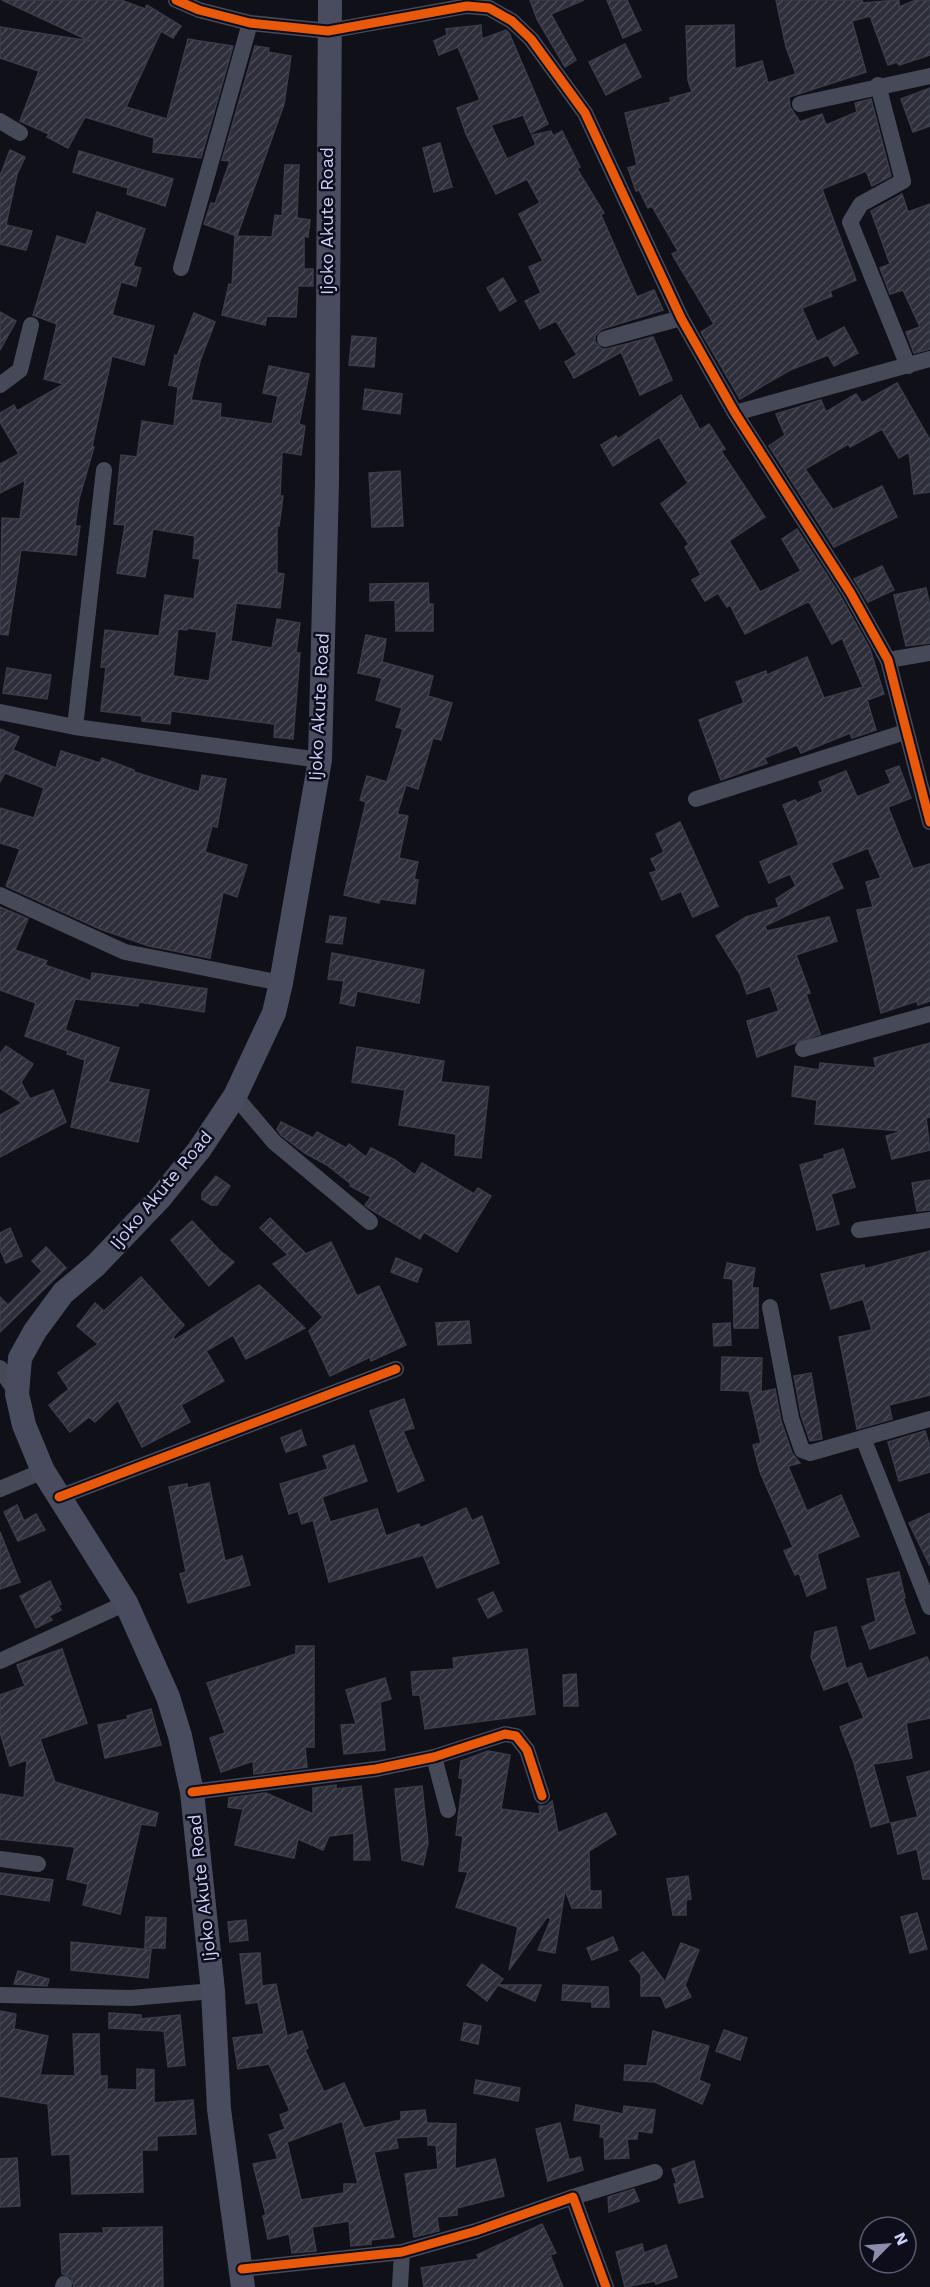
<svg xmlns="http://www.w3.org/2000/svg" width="930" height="2287" font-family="'Work Sans',sans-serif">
<defs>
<pattern id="building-hatch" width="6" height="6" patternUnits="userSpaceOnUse" patternTransform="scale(1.5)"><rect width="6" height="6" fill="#2e2e3a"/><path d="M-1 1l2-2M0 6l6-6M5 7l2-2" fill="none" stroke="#4b4b57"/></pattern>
</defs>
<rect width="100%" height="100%" fill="#101018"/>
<!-- building -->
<g fill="url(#building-hatch)" stroke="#3b3c4b" stroke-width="1.5" fill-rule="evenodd">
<polygon points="2,0 121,0 145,9 147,5 181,26 173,38 161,31 126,107 167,119 188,39 233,46 201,158 153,152 154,138 85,117 68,148 47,137 49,134 20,121 39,71 0,58 0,27 90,41"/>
<polygon points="530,0 584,0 551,14 576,60 565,67 537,19"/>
<polygon points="607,0 627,0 641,30 623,38"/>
<polygon points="776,0 862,0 863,3 899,0 899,7 916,0 930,0 930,55 899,65 897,62 888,65 870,16 852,21 866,72 789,97 790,107 800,122 822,114 826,125 857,112 855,103 871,99 891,176 872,186 866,171 822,189 856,280 830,291 832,296 802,308 817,342 844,327 858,353 834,366 828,355 790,370 740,399 701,332 714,324 672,254 678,251 652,206 648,208 639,190 636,191 628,168 637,165 625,113 671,102 670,98 692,92 688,80 686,26 734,25 735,69 762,61 768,83 796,74 786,47"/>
<polygon points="481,25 482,39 506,30 509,33 548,124 531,133 523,115 491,125 507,159 536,145 532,135 551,131 553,136 562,131 580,167 577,169 604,213 601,215 637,297 654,290 663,310 602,329 595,336 595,342 602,349 607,349 653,337 672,380 640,395 621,352 574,378 565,362 577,355 556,321 540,329 525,301 541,293 529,267 543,261 519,214 540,203 527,179 496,194 466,134 457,108 480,100 458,47 439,55 434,41 447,35 446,29"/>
<polygon points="625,44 641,77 606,95 589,62"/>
<polygon points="255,46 269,48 268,52 291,56 284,104 237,236 272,237 275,215 282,216 285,165 299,165 297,218 310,220 308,237 304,236 304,269 313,269 313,286 298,286 296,317 267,316 265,325 222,315 229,284 232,285 235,236 237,236 204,224 211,203 215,204 230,161 222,160"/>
<polygon points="930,88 930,126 913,132 901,99"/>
<polygon points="440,143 452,187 434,192 423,148"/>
<polygon points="10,150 25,157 17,174 6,225 32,231 26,250 0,244 0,176"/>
<polygon points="79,151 173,179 165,206 127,194 128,188 73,172"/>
<polygon points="902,194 908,212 930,204 930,349 914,353 906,332 920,327 903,290 890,294 880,268 890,264 871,211"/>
<polygon points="97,212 145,229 133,266 141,268 136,286 121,282 112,315 154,326 144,365 112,356 92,446 94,447 79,499 75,526 80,526 76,555 21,550 8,635 0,634 2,518 20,519 25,480 0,493 0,464 19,454 0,422 0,413 14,405 17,411 64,384 44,379 57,324 33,315 57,236 86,245"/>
<polygon points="503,278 516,301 500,311 487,288"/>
<polygon points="0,312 16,321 0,350"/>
<path d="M194,313l21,9 -15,39 -9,39 30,4 -1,13 52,7 6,-28 -15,-3 6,-27 40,8 -10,50 6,2 -4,29 -19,-3 -2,44h3l-4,30h-2v47l7,1 -4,34 -44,-5 -5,38 41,7 5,-29 23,4 -4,30h4l-7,86 -19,-2 1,-13 -104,-13 -1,13 -28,-3v-5l-41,-5 5,-44h-5l4,-37 54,6 6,-41 29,4 6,-40 -7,-1 2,-22 -42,-7 -8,48 -28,-4 8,-48 -11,-1 7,-69 16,2 5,-36 32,5 4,-39 -9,-2 6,-30 2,1zM187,628l30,4 -8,49 -36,-5 5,-47 9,1z"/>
<polygon points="352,336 376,338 374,367 349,365"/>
<polygon points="897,383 930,440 930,492 914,494 909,452 899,458 882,429 850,447 848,444 805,469 833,510 882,486 897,517 834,547 769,446 785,435 776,414 821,400 826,412 856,394 862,403"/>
<polygon points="365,389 402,394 400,414 363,409"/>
<polygon points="681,395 700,430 709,424 725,449 721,451 765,517 729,541 760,592 801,571 782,539 797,529 841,597 870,649 884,694 867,700 876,730 852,738 850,733 801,753 797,745 764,758 767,763 721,780 699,720 744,703 736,682 766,671 767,675 807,657 824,698 863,687 842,638 832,644 810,603 807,602 745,634 730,605 727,607 718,593 705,601 692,580 701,575 685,547 689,544 661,504 688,483 659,437 613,466 601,445 616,436 618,439"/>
<polygon points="400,471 403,526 372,527 369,473"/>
<polygon points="882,566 894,590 868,602 854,579"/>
<polygon points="428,583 429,604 433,604 433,631 396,631 395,600 370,601 370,584"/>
<polygon points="926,588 930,607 930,643 906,646 894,595"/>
<polygon points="366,635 386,639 382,662 433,676 428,696 452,703 441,740 433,738 418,789 406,785 397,814 408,816 399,858 418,862 414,879 418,880 415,904 380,899 379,903 344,895 366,802 360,800 367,776 387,782 403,729 396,727 402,708 376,700 382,678 358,673"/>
<polygon points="7,668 51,675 47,699 3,693"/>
<polygon points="0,729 19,737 13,750 56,768 61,751 100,763 102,758 134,770 134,772 199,792 202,775 226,779 217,827 212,826 205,852 247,865 237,897 223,892 210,958 149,946 100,929 6,886 20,849 0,843 0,808 34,818 44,788 5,773 0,782"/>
<polygon points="899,766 911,798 888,807 913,869 930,864 930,1001 918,1005 917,1001 881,1013 857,910 873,907 866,882 881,878 868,848 831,863 843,888 765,926 767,931 829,917 837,941 796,955 810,993 806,994 820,1034 757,1057 747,1021 779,1011 770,986 747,994 740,974 716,936 746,917 779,907 776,899 796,886 790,874 769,883 760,862 799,845 783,805 795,800 797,803 823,792 819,782 846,771 857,797 891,783 886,771"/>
<polygon points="680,822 718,906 693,917 681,891 662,900 650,873 657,871 651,859 664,852 656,834"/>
<polygon points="0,907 28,919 15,950 47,961 45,965 91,981 92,973 207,989 204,1012 139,1002 138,1006 75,999 65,1030 119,1048 108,1082 149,1090 138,1142 71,1127 85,1060 67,1054 68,1051 25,1036 36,1003 0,990"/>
<polygon points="330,916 346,918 342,944 326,942"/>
<polygon points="332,953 424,970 419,1003 357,991 354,1006 340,1003 344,981 328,979"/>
<polygon points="930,1043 930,1117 926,1118 930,1150 892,1159 886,1136 903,1131 815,1124 817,1100 792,1096 795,1066 819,1070 820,1063 876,1068 874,1058"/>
<polygon points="6,1046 33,1064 21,1082 30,1099 53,1090 66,1122 0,1157 0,1115 22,1103 0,1088 0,1054"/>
<polygon points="357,1047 444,1061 441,1082 489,1087 481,1158 455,1155 456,1134 399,1125 405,1090 352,1082"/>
<polygon points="281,1122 313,1138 317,1132 346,1148 349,1144 366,1157 371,1148 395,1160 415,1175 422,1163 474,1194 478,1188 491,1196 457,1252 424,1232 420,1239 372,1210 365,1205 371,1197 350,1186 351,1184 327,1165 305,1153 281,1135 277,1129"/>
<polygon points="843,1149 855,1187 831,1194 839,1224 817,1230 800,1165 825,1158 824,1155"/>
<polygon points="216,1176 230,1186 217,1205 211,1205 202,1199 202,1193"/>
<polygon points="930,1180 930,1210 917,1211 912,1183"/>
<polygon points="270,1218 306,1254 331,1242 357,1296 379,1286 406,1345 371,1361 370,1357 330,1376 309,1331 323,1317 273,1264 288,1255 260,1228"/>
<polygon points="192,1221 219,1250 234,1262 209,1286 171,1240"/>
<polygon points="10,1228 22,1256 6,1263 0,1249 0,1233"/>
<polygon points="46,1247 66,1268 0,1332 0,1297 8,1305 42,1271 32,1261"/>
<polygon points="930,1251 930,1395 889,1405 892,1419 857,1429 839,1337 872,1330 863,1299 831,1309 821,1274 864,1265 865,1269"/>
<polygon points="396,1258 422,1269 417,1282 391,1272"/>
<polygon points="727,1263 755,1268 752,1288 758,1288 758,1328 734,1328 733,1279 724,1278"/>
<polygon points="141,1277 184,1325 173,1337 175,1340 259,1285 305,1328 246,1359 233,1335 206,1351 224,1381 181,1405 190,1422 142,1447 118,1400 95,1422 89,1417 70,1432 49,1405 69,1389 58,1373 98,1344 77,1326 95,1303 104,1311"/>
<polygon points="469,1321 471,1343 438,1345 436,1323"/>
<polygon points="730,1323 731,1345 714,1346 713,1324"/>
<polygon points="722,1357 762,1358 761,1392 775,1389 781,1421 792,1453 800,1463 788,1466 807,1511 841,1495 859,1536 817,1554 826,1588 807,1596 799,1573 795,1575 784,1551 793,1547 760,1472 753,1445 761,1443 749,1391 721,1390"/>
<polygon points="811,1373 822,1439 810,1441 801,1415 794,1376"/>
<polygon points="404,1399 414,1428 403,1431 424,1480 398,1492 370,1411"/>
<polygon points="301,1430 306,1445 286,1452 281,1438"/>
<polygon points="925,1431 930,1447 930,1472 899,1481 888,1442"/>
<polygon points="354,1445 367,1481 322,1497 330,1522 377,1509 386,1536 419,1524 420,1528 466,1508 472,1521 482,1516 499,1563 437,1588 423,1555 329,1582 313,1520 302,1524 298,1511 289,1514 280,1484 328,1469 323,1456"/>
<polygon points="209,1483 225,1561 242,1556 250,1585 188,1603 180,1574 186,1572 169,1487 187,1484 187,1488"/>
<polygon points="17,1505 24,1521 36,1514 45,1530 18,1541 4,1512"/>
<polygon points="930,1513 930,1566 909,1523"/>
<polygon points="0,1532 20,1582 0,1589"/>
<polygon points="899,1572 905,1598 903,1598 915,1633 870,1649 862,1627 876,1621 867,1579"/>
<polygon points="50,1581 61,1604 58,1605 61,1610 49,1616 52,1620 36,1628 20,1596"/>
<polygon points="493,1592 502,1611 488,1618 478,1599"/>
<polygon points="836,1627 846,1669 861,1663 867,1679 927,1657 930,1665 930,1718 906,1723 912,1758 873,1764 889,1822 871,1827 854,1763 840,1727 864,1718 848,1681 824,1690 811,1657 815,1632"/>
<polygon points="296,1646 314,1646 314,1747 305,1747 307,1767 254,1774 253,1761 221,1772 210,1738 225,1733 207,1683 296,1654"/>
<polygon points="62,1649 87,1723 40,1739 55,1782 158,1813 155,1826 141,1824 120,1914 83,1905 88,1884 67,1879 75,1847 0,1839 0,1794 24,1798 27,1760 10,1766 0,1732 0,1695 25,1686 17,1665"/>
<polygon points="527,1649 535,1714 425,1729 420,1695 413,1695 411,1672 454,1669 453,1658"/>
<polygon points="576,1674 578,1706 564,1706 563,1675"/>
<polygon points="385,1678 391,1699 380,1702 385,1750 344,1754 341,1725 356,1724 346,1690"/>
<polygon points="151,1709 161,1745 105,1758 98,1725 128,1719 127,1716"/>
<polygon points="488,1751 510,1755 501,1809 540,1814 539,1806 546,1806 552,1801 558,1833 606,1813 616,1834 589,1851 590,1891 601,1891 601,1908 572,1908 565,1890 555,1953 538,1950 551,1919 547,1917 509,1970 518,1927 456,1907 468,1872 459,1871 463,1836 456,1835 463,1779 459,1778 461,1761"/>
<polygon points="930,1771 930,1879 923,1879 917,1849 898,1854 891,1823 918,1817 907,1777"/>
<polygon points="336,1785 336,1789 361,1786 370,1860 354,1860 354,1833 329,1836 323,1850 298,1839 294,1858 235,1845 243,1809 228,1807 229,1798 266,1793 313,1814 313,1788"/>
<polygon points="422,1786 428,1843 423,1865 402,1860 395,1789"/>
<polygon points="0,1873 53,1880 49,1901 0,1894"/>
<polygon points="688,1876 691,1899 686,1900 686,1915 673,1915 667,1879"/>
<polygon points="917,1913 927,1949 910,1953 901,1917"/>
<polygon points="146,1917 166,1918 165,1948 145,1948"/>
<polygon points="246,1920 248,1940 230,1942 228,1922"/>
<polygon points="613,1937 618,1950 592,1960 587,1948"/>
<polygon points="71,1942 151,1950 148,1978 71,1970"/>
<polygon points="681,1943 699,1950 685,1985 691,1997 666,2008 661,1996 641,1996 641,1975 630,1961 643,1952 665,1982"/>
<path d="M260,1953l2,33 14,-2 11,52 15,-5 6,17 -3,2 19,42 20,-9 20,45 37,-8v-8l24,-2 2,13 29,1 -1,45 40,-10 9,37 -47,12v7l-20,2 2,14 -25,6 -9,-63 33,-5 -2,-24h-8v-9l-32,2 2,10 -24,4 20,85 -23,3v4l-20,2 -2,-25 -37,6 4,24 -24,2 -3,-19 -21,5 -5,-23 3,-1 -13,-51 25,-5 -9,-24 16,-6 -5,-14 10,-4 -21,-47 -31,5 -5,-31 31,-4 -6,-32 -12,2 -6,-50zM342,2121l16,63h-14v9l-43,7 -14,-58z"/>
<polygon points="482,1964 503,1979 498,1985 541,1985 535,2001 498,1985 487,2001 467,1985"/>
<polygon points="18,1971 49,1979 47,1986 14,1984"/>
<polygon points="563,1985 608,1987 609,2007 592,2007 592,2002 562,2000"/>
<polygon points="0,2011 16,2014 14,2029 48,2036 40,2075 75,2076 73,2034 99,2034 100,2076 107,2076 107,2089 137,2090 137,2069 154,2070 154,2103 193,2100 196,2134 157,2136 157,2150 142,2150 143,2192 72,2194 70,2154 52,2155 48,2104 0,2096"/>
<polygon points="109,2013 141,2015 141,2019 180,2015 185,2065 168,2067 164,2031 109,2028"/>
<polygon points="464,2023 481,2026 478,2044 461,2040"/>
<polygon points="724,2030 747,2038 740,2060 716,2051"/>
<polygon points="653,2031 709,2046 699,2080 710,2085 702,2104 655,2082 624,2080 625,2065 647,2066"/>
<polygon points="476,2080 520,2088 518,2101 474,2093"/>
<polygon points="576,2105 623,2114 624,2106 655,2110 652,2133 638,2131 637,2139 627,2139 629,2158 605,2159 604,2137 600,2137 601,2124 574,2120"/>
<polygon points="560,2123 569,2160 580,2157 583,2170 548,2181 536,2129"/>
<polygon points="17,2158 20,2206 0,2207 0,2159"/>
<polygon points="694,2161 703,2197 679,2203 674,2184 677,2184 672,2169"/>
<polygon points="634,2189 639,2201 609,2212 608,2197"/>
<polygon points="542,2224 556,2253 550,2255 563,2287 424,2287 421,2268 479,2259 477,2255"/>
<polygon points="162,2227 163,2287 74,2287 71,2277 62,2274 60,2234 104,2233 103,2228"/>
<polygon points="642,2244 644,2253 666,2245 677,2277 656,2284 655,2281 625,2287 616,2252"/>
</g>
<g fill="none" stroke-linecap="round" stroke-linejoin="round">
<!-- minor -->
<g stroke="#464958" stroke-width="16">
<polyline points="176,0 199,10 250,23 328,31 467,6 489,8 512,21 531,39 585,113 681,318 735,413 850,592 888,660 930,822"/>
<polyline points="878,85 903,181 861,204 850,222 908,366"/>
<polyline points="800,104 930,76"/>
<polyline points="0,121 20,133"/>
<polyline points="181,268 250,23"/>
<polyline points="605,339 681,318"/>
<polyline points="0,385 20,370 31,325"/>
<polyline points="735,413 930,359"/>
<polyline points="888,660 930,653"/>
<polyline points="0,712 75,727 320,760"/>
<polyline points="75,727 104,470"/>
<polyline points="696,799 905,732"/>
<polyline points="0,895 125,952 281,983"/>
<polyline points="803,1049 930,1014"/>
<polyline points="235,1096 274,1142 370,1222"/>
<polyline points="859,1230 930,1220"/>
<polyline points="770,1307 791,1418 802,1450 810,1453 930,1419"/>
<polyline points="0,1368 17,1394"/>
<polyline points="863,1438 930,1607"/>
<polyline points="0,1489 43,1471"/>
<polyline points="59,1497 396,1369"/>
<polyline points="0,1661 126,1603"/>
<polyline points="434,1757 448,1810"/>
<polyline points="192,1792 376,1769 434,1757 505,1734 516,1736 527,1750 542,1796"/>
<polyline points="0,1859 38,1864"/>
<polyline points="0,1995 131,1998 213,1991"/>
<polyline points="573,2197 655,2172"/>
<polyline points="242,2269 402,2252 476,2231 573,2197 606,2287"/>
<polyline points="63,2287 64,2284"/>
<polyline points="400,2287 402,2252"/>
</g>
<!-- secondary -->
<polyline stroke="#494c5f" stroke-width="24" points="243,2287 219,2109 213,1991 192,1792 180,1736 168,1697 126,1603 43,1471 24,1425 17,1394 20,1358 35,1331 63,1293 96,1265 160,1198 199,1150 235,1096 274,1013 281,983 320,760 327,483 330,0"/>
<!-- cycleway casing -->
<g stroke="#0d0d1b" stroke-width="13">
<g id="cycleway">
<polyline points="176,0 199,10 250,23 328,31 467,6 489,8 512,21 531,39 585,113 681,318 735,413 850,592 888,660 930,822"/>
<polyline points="59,1497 396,1369"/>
<polyline points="192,1792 376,1769 434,1757 505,1734 516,1736 527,1750 542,1796"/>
<polyline points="242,2269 402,2252 476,2231 573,2197 606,2287"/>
</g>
</g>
<!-- cycleway -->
<use href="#cycleway" stroke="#e8590c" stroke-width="9"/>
</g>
<g text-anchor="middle" stroke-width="5" stroke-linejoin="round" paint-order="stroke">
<!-- street labels -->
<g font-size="18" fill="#cdd0fa" stroke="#0d0d1b">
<text transform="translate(327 221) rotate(-90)" y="6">Ijoko Akute Road</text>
<text transform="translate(319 707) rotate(-87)" y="6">Ijoko Akute Road</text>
<text transform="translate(161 1190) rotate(-50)" y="6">Ijoko Akute Road</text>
<text transform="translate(202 1888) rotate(-96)" y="6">Ijoko Akute Road</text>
</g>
</g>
<!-- north arrow -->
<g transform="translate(888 2245) rotate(65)"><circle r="28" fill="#0d0d1b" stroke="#5a5b74" stroke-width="1.5"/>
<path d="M0-4.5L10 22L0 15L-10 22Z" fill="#8b8dab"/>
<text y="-9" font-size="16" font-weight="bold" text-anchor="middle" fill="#cdd0fa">N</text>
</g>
</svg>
